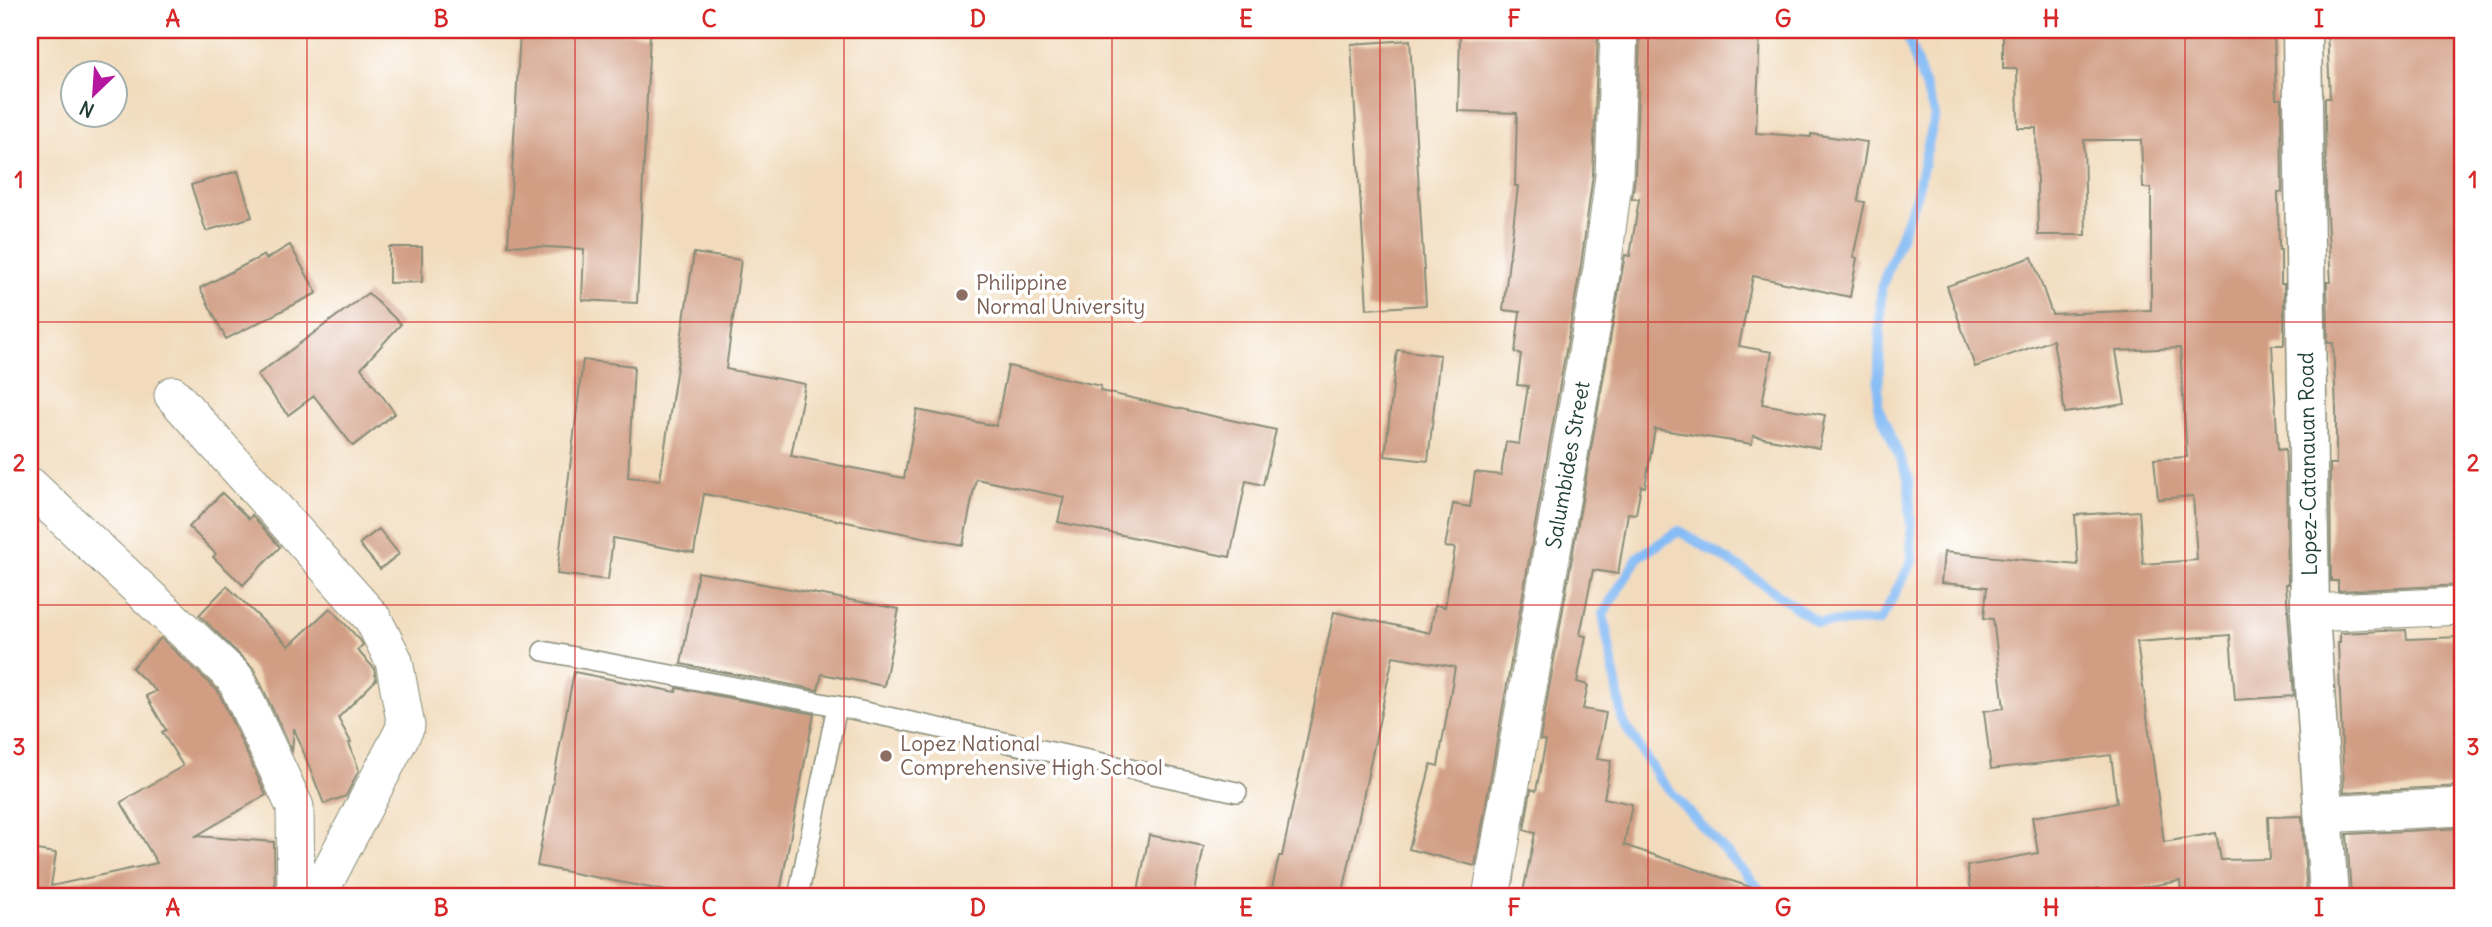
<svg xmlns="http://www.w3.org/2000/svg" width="2492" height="927" font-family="Delius,sans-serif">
<rect width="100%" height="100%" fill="#fff"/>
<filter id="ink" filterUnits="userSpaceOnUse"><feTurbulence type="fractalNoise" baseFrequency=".0143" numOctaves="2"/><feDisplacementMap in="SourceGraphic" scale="14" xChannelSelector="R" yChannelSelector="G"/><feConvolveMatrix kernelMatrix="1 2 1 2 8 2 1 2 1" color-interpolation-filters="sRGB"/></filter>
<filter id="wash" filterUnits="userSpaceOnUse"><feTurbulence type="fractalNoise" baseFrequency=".00686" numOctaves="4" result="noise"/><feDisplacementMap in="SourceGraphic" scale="28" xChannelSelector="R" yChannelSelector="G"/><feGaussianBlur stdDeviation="1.57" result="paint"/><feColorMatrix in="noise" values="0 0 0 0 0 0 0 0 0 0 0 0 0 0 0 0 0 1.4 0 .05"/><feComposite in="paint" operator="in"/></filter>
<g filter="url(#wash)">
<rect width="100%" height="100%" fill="#f1dbbc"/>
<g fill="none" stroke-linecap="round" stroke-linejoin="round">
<!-- stream -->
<polyline stroke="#85bcf5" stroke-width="10" points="1767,897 1660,780 1623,722 1603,614 1638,557 1679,531 1742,569 1818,623 1880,621 1912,561 1909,479 1878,407 1881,288 1916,196 1935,115 1905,30"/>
</g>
<g id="blocks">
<!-- building -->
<g fill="#d19e84">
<polygon points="1533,30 1598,30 1593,174 1581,265 1475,866 1409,849 1431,764 1438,766 1455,667 1393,656 1342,897 1270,897 1279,856 1282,856 1334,612 1430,633 1435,605 1445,607 1455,548 1445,547 1453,504 1470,507 1475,472 1501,475 1506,442 1519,444 1528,386 1517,385 1521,354 1515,353 1520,312 1503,310 1518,186 1515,186 1517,113 1458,111 1460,33 1532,35"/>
<polygon points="1643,30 1760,30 1756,133 1811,137 1811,134 1867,142 1858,201 1865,202 1853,257 1857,258 1850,297 1753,276 1739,346 1772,352 1762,404 1825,415 1819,448 1753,436 1752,444 1655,429 1645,487 1641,486 1636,514 1628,513 1618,574 1593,570 1580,635 1586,636 1577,682 1588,685 1583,709 1606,713 1597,759 1611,761 1604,798 1632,804 1624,845 1765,892 1764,897 1522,897 1535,833 1524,830 1531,789 1536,791 1546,741 1540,740 1625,255 1630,256 1639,199 1632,199 1635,177 1640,32 1643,32"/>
<polygon points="2274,30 2276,99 2281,99 2282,192 2278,192 2279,250 2281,250 2281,284 2284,284 2284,345 2272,345 2278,450 2285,449 2286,466 2288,584 2286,584 2294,696 2235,700 2230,635 2137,642 2164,842 2216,833 2221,860 2270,859 2268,817 2302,816 2307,897 2181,897 2180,881 2101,894 2099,888 2040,897 1972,897 1967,866 2038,853 2032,817 2117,803 2111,755 1991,769 1984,711 2004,708 1993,619 1984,618 1987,587 1941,583 1944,552 2078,565 2075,515 2139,511 2143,564 2197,560 2193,496 2158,499 2154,459 2187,457 2180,348 2116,351 2125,404 2065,413 2053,340 1975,367 1947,286 2032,257 2052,314 2151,310 2151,188 2143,188 2141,140 2084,140 2086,235 2038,235 2036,128 2018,128 2017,69 2003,69 2003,31"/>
<polygon points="2327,30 2462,30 2462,585 2338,591 2338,581 2331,581 2330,464 2336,464 2336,409 2333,343 2328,343 2327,282 2331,282 2326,200 2325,98 2330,98"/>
<polygon points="520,31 594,35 594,32 650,34 637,303 582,300 584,249 508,245"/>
<polygon points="1410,40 1426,305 1367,309 1351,44"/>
<polygon points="238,171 252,217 206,231 191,185"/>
<polygon points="290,245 317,293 226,339 200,288 264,255 266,259"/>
<polygon points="389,247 422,247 422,282 389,283"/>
<polygon points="694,253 741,260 726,369 805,384 791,456 904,478 917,410 996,426 1008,366 1101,386 1100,391 1276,430 1263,485 1246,481 1230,557 1058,522 1064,497 976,479 963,545 704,494 694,553 613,538 608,580 557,574 583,360 634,366 628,477 660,480"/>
<polygon points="368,293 401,324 361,368 395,413 353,446 314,396 288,415 257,375"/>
<polygon points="1397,350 1440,355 1428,461 1385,456"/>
<polygon points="222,493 249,519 252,515 280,547 243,585 213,557 216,554 189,527"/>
<polygon points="379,529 399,554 380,569 359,544"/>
<polygon points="698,572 899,609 884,686 822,674 818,690 681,664"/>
<polygon points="227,586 289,646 330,608 360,640 363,645 357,650 374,668 376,680 338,718 351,742 349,743 359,770 346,796 324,804 294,728 292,751 254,669 199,615"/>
<polygon points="2406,630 2407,639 2462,637 2462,786 2344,792 2338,643 2340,643 2340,633"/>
<polygon points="161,638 218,691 266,795 196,836 274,842 275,897 51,897 50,893 50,897 30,897 30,849 56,853 51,886 157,863 121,802 183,766 162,732 166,730 146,696 156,691 132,668"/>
<polygon points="574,672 676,692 677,688 814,714 779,897 697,897 537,866"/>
<polygon points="2462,828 2462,897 2351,897 2347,834"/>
<polygon points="1149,835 1204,846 1194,897 1137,897"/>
</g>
</g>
</g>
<g filter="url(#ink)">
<use href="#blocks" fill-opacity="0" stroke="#888c78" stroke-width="2"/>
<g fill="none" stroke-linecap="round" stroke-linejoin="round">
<!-- lane casing -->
<g stroke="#888c78" stroke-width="22">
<g id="lane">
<polyline points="543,651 837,706 1237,792"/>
<polyline points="798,897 837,706"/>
</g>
</g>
<!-- street casing -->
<g stroke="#888c78" stroke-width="39">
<g id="street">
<polyline points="173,395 373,619 394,661 406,726 317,897"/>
<polyline points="30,486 235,678 295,807 296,897"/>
<polyline points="2310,613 2462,606"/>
<polyline points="2323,814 2462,807"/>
<polyline points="1491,897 1602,268 1614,176 1619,30"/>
</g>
</g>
<!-- secondary casing -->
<g stroke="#888c78" stroke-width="41">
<polyline id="secondary" points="2302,30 2310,613 2329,897"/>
</g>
<!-- lane -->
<use href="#lane" stroke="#fff" stroke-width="19"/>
<!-- street -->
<use href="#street" stroke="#fff" stroke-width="37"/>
<!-- secondary -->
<use href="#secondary" stroke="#fff" stroke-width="38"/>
</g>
</g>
<!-- grid -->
<path fill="none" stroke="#d62828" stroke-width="2" stroke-opacity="0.55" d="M307,30v867M575,30v867M844,30v867M1112,30v867M1380,30v867M1648,30v867M1917,30v867M2185,30v867M30,322h2432M30,605h2432"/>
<!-- markers -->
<g fill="#8d6e63" stroke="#fff" stroke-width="2.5">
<circle cx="962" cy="295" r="7"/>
<circle cx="886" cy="756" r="7"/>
</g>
<g text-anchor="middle" stroke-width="7" stroke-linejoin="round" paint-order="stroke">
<!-- education labels -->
<g font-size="21" fill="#785e54" stroke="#fff" text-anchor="start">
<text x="976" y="290">Philippine<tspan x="976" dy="24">Normal University</tspan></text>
<text x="900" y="751">Lopez National<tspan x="900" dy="24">Comprehensive High School</tspan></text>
</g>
<!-- street labels -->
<g font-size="21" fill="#1f3d34" stroke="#fff">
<text transform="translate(2308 464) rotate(-91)" y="7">Lopez-Catanauan Road</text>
<text transform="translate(1568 465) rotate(-80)" y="7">Salumbides Street</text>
</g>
</g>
<!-- margin -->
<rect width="2492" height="927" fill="none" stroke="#fff" stroke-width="77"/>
<!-- north arrow -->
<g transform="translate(94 94) rotate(205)"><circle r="33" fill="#ffffff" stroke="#a5b1ae" stroke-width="2"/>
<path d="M0-5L12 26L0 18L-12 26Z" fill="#b5179e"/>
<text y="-10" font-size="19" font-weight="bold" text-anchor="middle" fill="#1f3d34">N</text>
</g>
<rect x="38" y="38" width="2416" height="850" fill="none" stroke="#d62828" stroke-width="2.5"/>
<g font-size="23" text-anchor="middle" font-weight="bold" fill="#d62828">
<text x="173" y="27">A</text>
<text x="441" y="27">B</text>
<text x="709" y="27">C</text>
<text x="978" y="27">D</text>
<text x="1246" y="27">E</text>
<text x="1514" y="27">F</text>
<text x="1783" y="27">G</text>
<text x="2051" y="27">H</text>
<text x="2319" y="27">I</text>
<text x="19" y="188">1</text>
<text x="2473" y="188">1</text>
<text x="19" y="471">2</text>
<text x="2473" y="471">2</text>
<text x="19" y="755">3</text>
<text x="2473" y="755">3</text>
<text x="173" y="916">A</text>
<text x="441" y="916">B</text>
<text x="709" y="916">C</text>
<text x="978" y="916">D</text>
<text x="1246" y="916">E</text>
<text x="1514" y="916">F</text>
<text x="1783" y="916">G</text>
<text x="2051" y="916">H</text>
<text x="2319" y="916">I</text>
</g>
</svg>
